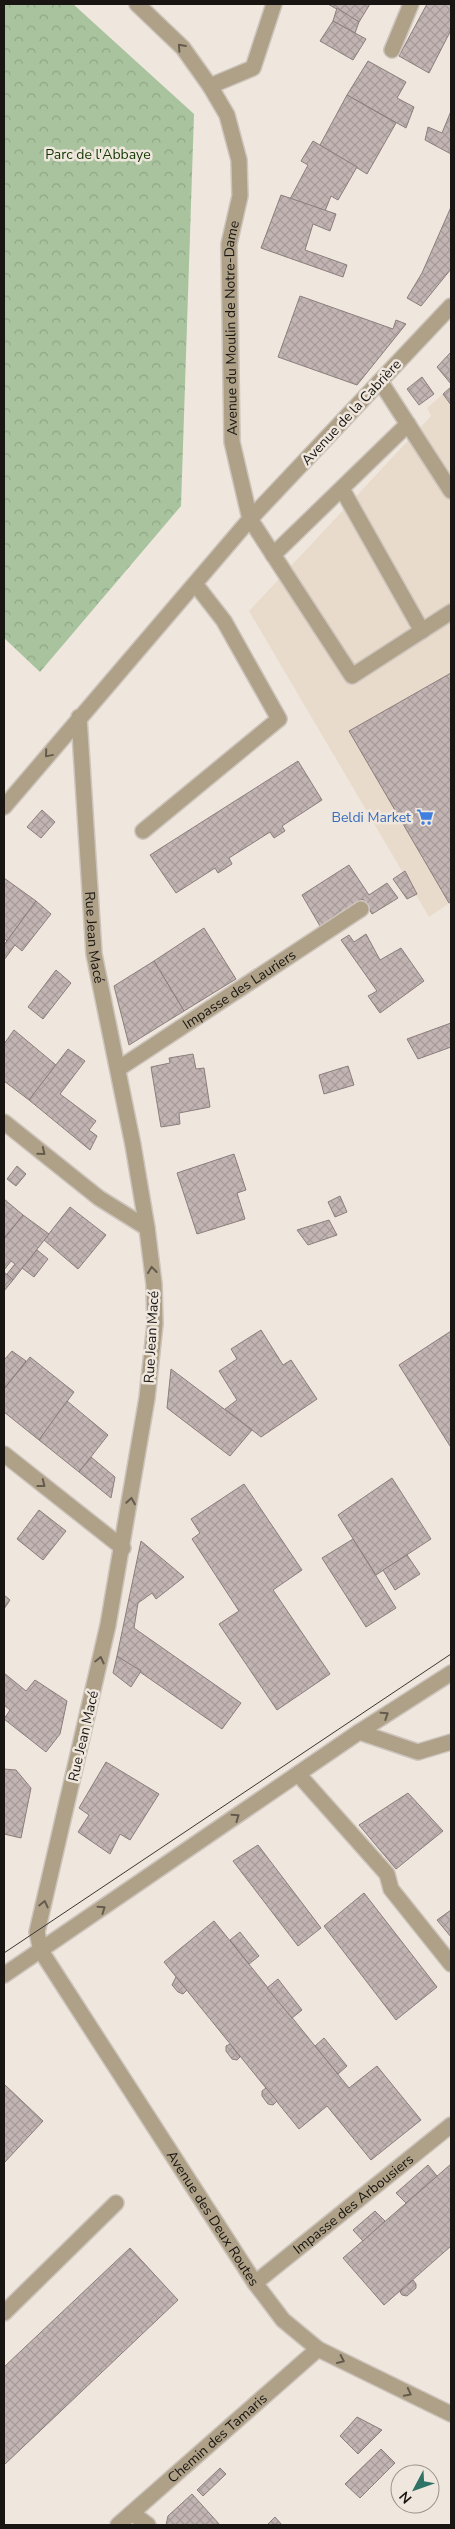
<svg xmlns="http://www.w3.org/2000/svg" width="455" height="2529" font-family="'Nunito Sans',sans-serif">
<defs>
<pattern id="park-crowns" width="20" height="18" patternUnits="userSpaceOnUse" patternTransform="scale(1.25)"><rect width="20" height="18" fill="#a8c39e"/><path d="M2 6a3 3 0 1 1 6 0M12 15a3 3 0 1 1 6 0" fill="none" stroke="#90a787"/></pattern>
<pattern id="building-cross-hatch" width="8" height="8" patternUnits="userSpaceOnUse" patternTransform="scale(1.25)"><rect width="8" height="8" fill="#c2b4b3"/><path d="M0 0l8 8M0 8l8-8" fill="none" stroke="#a69a99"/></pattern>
</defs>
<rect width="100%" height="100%" fill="#efe7dd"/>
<!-- built -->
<polygon fill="#e8dbcb" points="443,394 451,405 451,902 429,917 249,611 431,416 427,408"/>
<!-- park -->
<polygon fill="url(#park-crowns)" points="4,4 73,4 194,114 181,506 40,672 4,638"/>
<!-- building -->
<g fill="url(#building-cross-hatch)" stroke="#8b7e7d">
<polygon points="328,4 370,4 359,22"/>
<polygon points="427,4 451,4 451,30 429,73 399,56"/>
<polygon points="337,8 359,22 355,33 333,21"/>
<polygon points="333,21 366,39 353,60 320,41"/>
<polygon points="368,61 406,82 397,98 414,107 406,128 347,95"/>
<polygon points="347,95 396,123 367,174 320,145"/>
<polygon points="451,111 451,154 425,140 428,127 442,133"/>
<polygon points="313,141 357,167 338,200 331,196 325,211 290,199 308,165 301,161"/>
<polygon points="281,195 336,214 330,231 313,224 305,250 347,265 343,277 261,248"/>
<polygon points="451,207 451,269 421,306 407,298 422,273"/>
<polygon points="300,296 393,329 396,320 406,324 357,385 278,357"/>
<polygon points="451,352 451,384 437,367"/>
<polygon points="422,377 434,394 419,405 407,389"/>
<polygon points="451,387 451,405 443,394"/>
<polygon points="451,673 451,902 449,903 349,731"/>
<polygon points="298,761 322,800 282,826 285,831 274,838 270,832 229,858 232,864 218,873 215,868 176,893 150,855"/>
<polygon points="42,810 55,822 41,838 27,827"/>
<polygon points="349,865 369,895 387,883 398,898 372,914 363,899 320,926 302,895"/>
<polygon points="405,871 417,894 407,899 393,879"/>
<polygon points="4,878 36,901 7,941 4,938"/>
<polygon points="36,901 51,914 22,951 15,945 4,960 4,945"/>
<polygon points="204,928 236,979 184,1011 154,961"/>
<polygon points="366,934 380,960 401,948 424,981 380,1013 368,996 377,991 341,940 349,935 354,942"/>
<polygon points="154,961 184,1011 129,1045 114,986"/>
<polygon points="56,970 71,983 43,1019 28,1007"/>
<polygon points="451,1023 451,1047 418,1059 407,1039"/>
<polygon points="14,1030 56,1065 29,1100 4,1081 4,1044"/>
<polygon points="68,1049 85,1061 60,1094 96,1121 89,1130 97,1136 90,1150 29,1100"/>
<polygon points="193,1054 196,1069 204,1068 210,1107 179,1113 180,1124 161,1127 151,1067 170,1063 169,1058"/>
<polygon points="348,1066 354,1085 324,1094 319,1075"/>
<polygon points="234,1154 246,1190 237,1193 245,1219 197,1234 177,1173"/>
<polygon points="17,1166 26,1174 16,1186 7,1179"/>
<polygon points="340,1196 347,1212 335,1217 328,1202"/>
<polygon points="4,1199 23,1215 4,1239"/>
<polygon points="70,1207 106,1235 78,1269 44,1240"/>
<polygon points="23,1215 49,1234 13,1280 7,1274 15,1264 11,1261 4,1270 4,1239"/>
<polygon points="329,1220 337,1235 308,1245 297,1230"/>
<polygon points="37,1250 48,1259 34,1277 22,1268"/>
<polygon points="4,1272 13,1280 4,1291"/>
<polygon points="261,1330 283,1365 291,1360 317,1399 261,1437 225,1409 237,1400 219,1371 237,1359 231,1349"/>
<polygon points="451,1331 451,1446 450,1446 399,1365"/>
<polygon points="12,1351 26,1361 4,1389 4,1360"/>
<polygon points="30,1357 74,1392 39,1440 4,1412 4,1389"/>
<polygon points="171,1369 252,1430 230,1456 167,1408"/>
<polygon points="67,1401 108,1435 79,1472 39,1440"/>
<polygon points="91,1457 115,1477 111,1498 79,1472"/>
<polygon points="392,1478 431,1539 376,1575 338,1515"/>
<polygon points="244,1484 302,1570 273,1590 330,1674 277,1710 219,1624 239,1611 192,1539 200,1533 191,1519"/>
<polygon points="39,1510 66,1531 43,1560 17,1539"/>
<polygon points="353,1539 396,1608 366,1627 322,1558"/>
<polygon points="141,1541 184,1577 156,1599 152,1593 138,1603 134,1628 241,1703 222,1729 117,1656"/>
<polygon points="407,1555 420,1574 395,1590 383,1570"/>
<polygon points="4,1595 10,1600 4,1609"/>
<polygon points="117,1656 141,1671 131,1687 113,1673"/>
<polygon points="4,1673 26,1691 35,1680 67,1701 60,1734 46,1752 4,1719 10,1710 4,1705"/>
<polygon points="106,1762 159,1794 130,1840 120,1834 110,1854 78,1832 89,1815 79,1808"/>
<polygon points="4,1769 16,1770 31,1788 21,1838 4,1834"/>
<polygon points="408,1793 443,1831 396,1869 359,1825"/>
<polygon points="258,1845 321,1928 298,1946 233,1861"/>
<polygon points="364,1893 437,1987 396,2020 324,1926"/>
<polygon points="451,1910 451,1937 437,1920"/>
<polygon points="214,1921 349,2088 377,2066 421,2120 371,2160 327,2106 299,2129 164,1962"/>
<polygon points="240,1932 259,1956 249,1964 230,1940"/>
<polygon points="176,1977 187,1990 183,1994 178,1992 172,1985"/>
<polygon points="278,1979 302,2010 292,2018 267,1988"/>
<polygon points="324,2038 347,2066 338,2074 315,2046"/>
<polygon points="230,2044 240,2057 237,2060 232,2059 226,2051 226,2046"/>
<polygon points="4,2084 43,2121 4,2163"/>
<polygon points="266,2088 277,2101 273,2105 268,2104 262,2096 262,2091"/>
<polygon points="451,2164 451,2246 384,2305 343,2258"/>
<polygon points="428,2165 437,2176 406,2203 396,2193"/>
<polygon points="375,2211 385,2221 363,2241 353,2230"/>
<polygon points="130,2248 178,2300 4,2465 4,2367"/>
<polygon points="413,2280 416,2284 416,2288 407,2296 402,2295 400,2292"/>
<polygon points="357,2417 382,2430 358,2454 340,2436"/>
<polygon points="381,2449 395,2463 360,2498 345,2484"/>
<polygon points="220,2468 226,2474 203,2496 197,2490"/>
<polygon points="192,2494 220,2525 166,2525 168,2516"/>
<polygon points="275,2517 282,2525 267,2525"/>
</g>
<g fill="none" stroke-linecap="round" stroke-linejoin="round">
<!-- minor casing -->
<g stroke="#cdc5bd" stroke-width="18">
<g id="minor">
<polyline points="137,4 183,48 210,86"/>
<polyline points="392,50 411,4"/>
<polyline points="451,306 250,519 352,676 451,612"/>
<polyline points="380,381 451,491"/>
<polyline points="342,489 422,631"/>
<polyline points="273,555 408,424"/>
<path id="s1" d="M79,717l15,237 39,191 14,83 7,56 1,40 -8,74 -39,227 -71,307 4,19 214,332 28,37 35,29 133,65"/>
<path id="s2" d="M4,807l246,-288 -18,-77 -3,-198 11,-48 -1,-36 -12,-45 -17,-29 43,-18 21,-64"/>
<polyline points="143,831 279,719 224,621 196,585"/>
<path id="s3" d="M118,1069l243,-160"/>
<polyline points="4,1122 99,1198 147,1228"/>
<polyline points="4,1454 123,1548"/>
<polyline points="359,1732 418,1752 451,1742"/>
<polyline points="298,1774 387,1874 391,1889 451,1964"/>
<polyline points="4,1975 359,1732 451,1673"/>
<path id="s4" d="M255,2283l196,-158"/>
<polyline points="4,2313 116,2203"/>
<polyline points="132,2513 148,2525"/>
<path id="s5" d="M118,2525l200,-176"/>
</g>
</g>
<!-- minor -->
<use href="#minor" stroke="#afa188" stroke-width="15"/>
<!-- tram -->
<polyline stroke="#3b3733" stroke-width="1" points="4,1953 451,1654"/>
</g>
<!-- one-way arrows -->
<defs><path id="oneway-chevron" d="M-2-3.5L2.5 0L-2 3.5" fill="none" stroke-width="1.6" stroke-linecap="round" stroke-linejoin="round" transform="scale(1.25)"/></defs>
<g stroke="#645b4d">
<use href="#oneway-chevron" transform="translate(181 47) rotate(-132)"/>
<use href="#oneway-chevron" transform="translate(48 754) rotate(130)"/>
<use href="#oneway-chevron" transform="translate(42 1152) rotate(39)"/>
<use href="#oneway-chevron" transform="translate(152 1270) rotate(-97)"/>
<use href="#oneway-chevron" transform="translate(42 1484) rotate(38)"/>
<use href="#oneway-chevron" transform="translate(131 1501) rotate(-81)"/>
<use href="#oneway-chevron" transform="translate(100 1660) rotate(-77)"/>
<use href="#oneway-chevron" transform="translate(385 1715) rotate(-33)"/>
<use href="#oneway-chevron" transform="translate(236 1817) rotate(-35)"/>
<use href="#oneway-chevron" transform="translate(44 1904) rotate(-77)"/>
<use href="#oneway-chevron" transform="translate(102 1909) rotate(-35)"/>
<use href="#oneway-chevron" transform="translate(341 2360) rotate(25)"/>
<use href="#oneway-chevron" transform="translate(408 2393) rotate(27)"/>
</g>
<!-- icons -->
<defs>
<g id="supermarket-bare" transform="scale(1.35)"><path d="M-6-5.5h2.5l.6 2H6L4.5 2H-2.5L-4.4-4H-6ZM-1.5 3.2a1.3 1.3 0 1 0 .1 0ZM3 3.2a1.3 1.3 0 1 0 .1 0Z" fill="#3f7fe0" stroke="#efe7dd" stroke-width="2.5" paint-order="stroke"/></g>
</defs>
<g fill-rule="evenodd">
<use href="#supermarket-bare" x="425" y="817"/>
</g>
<g text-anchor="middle" stroke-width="5" stroke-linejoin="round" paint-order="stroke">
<!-- park labels -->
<g font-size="14" fill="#113600" stroke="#efe7dd">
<text x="98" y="159">Parc de l'Abbaye</text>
</g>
<!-- street labels -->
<g font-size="14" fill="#181512" stroke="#efe7dd">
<text dy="5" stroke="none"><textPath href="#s2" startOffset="572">Avenue du Moulin de Notre-Dame</textPath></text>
<text transform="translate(351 412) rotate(-47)" y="5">Avenue de la Cabrière</text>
<text dy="5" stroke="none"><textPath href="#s1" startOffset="221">Rue Jean Macé</textPath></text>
<text dy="5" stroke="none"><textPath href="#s3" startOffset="145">Impasse des Lauriers</textPath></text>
<text transform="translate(151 1337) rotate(-87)" y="5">Rue Jean Macé</text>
<text transform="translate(83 1736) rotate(-77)" y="5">Rue Jean Macé</text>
<text dy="5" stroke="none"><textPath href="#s4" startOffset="126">Impasse des Arbousiers</textPath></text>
<text dy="5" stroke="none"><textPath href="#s1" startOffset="1570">Avenue des Deux Routes</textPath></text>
<text dy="5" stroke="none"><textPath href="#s5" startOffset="132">Chemin des Tamaris</textPath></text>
</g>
<!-- shop labels -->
<g font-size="14" fill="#366cbe" stroke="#efe7dd" text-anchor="end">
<text x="411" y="822">Beldi Market</text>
</g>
</g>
<!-- border -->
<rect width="455" height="2529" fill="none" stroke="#181512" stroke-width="10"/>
<!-- north arrow -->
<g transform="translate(415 2489) rotate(229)"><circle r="24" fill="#efe7dd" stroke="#99938c"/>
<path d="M0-4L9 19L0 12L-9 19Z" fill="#2e7366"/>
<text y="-8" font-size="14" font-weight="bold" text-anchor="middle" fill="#181512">N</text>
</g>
</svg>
